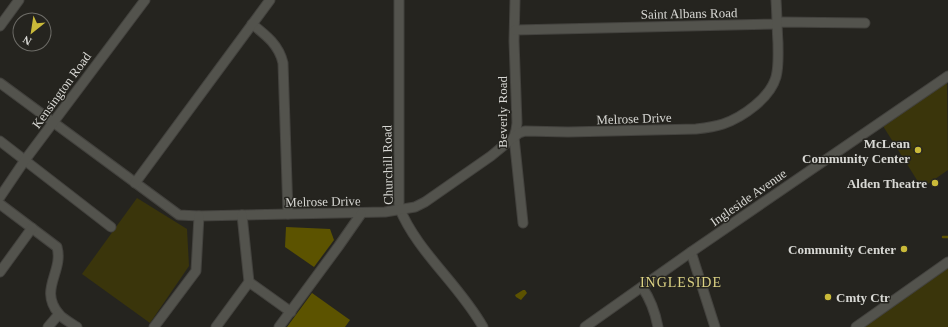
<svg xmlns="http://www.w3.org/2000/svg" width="948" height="327" font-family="Georgia,serif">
<rect width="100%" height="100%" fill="#25241f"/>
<!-- green -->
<g fill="#3a350b">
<polygon points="947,82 948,170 922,188 883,126"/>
<polygon points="137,198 187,229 189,266 150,323 82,274"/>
<polygon points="948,266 948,327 864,327"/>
</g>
<!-- forest -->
<g fill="#5c5300">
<polygon points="286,227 330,229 334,240 314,267 285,247"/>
<polygon points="312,293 350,320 345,327 287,327"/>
</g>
<!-- water -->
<polygon fill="#5c5200" points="523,290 525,290 527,293 521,300 516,297 515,295"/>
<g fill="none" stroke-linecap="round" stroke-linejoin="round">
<!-- stream -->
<polyline stroke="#5c5200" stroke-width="2.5" points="943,237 948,237"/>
<!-- minor casing -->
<g stroke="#43423e" stroke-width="11">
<g id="minor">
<path d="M399,0v207c18,45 60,77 84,120"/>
<polyline points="515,0 514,41 517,123 516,130 514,137 523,223"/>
<path d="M252,24c14,11 27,21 31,39l5,151"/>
<polyline points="0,26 19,0"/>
<polyline points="515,30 777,24 781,22 865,23"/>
<path d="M0,83l179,132 20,1 186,-4 30,-5 10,-5 66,-46 28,-23 6,-2 43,1 128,-3c9,-1 18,-2 27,-5 20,-7 47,-26 53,-47 3,-11 2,-23 2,-34 -1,-14 -1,-29 -2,-43"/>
<polyline points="0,141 111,227"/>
<polyline points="135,183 270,0"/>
<polyline points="0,197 25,160 145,0"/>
<path d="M0,204l57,43c7,25 -19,42 2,67 4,5 12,9 18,13"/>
<polyline points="691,252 715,327"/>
<polyline points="0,272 32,228"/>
<polyline points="249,282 291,312"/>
<path d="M642,287c9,13 13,24 16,40"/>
<polyline points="48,327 59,314"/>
<polyline points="154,327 196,271 199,216"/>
<polyline points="216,327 249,282 242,215"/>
<polyline points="279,327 338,247 361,214"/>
<polyline points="585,327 691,252 948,76"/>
<polyline points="856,327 948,262"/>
</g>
</g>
<!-- minor -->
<use href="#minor" stroke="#53534d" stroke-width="9"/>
</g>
<!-- markers -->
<g fill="#caba39" stroke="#25241f" stroke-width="1.5">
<circle cx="918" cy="150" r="4"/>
<circle cx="935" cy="183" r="4"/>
<circle cx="904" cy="249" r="4"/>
<circle cx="828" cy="297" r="4"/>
</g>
<g text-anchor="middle" stroke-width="3" stroke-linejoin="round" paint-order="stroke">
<!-- street labels -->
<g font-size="13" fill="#d8d8d4" stroke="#25241f">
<text transform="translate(689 13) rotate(-1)" y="5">Saint Albans Road</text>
<text transform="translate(61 90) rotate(-54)" y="5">Kensington Road</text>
<text transform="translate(502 112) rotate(-90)" y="5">Beverly Road</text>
<text transform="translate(634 118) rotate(-2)" y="5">Melrose Drive</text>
<text transform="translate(387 165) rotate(-91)" y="5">Churchill Road</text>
<text transform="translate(748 197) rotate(-35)" y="5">Ingleside Avenue</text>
<text transform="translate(323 201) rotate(-1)" y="5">Melrose Drive</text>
</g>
<!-- poi labels -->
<g font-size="13" font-weight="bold" fill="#d8d8d4" stroke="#25241f" text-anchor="end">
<text x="910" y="148">McLean<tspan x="910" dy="15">Community Center</tspan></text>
<text x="927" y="188">Alden Theatre</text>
<text x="896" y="254">Community Center</text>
<text x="836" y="302" text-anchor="start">Cmty Ctr</text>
</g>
<!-- neighbourhood labels -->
<g font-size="14" letter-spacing="1" fill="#dcd284" stroke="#25241f">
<text x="681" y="287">INGLESIDE</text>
</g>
</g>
<!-- north arrow -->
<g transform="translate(32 32) rotate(210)"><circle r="19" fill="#25241f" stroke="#6d6c67"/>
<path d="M0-3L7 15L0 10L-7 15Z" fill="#caba39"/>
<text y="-6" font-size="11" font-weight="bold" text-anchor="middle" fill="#d8d8d4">N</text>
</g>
</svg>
